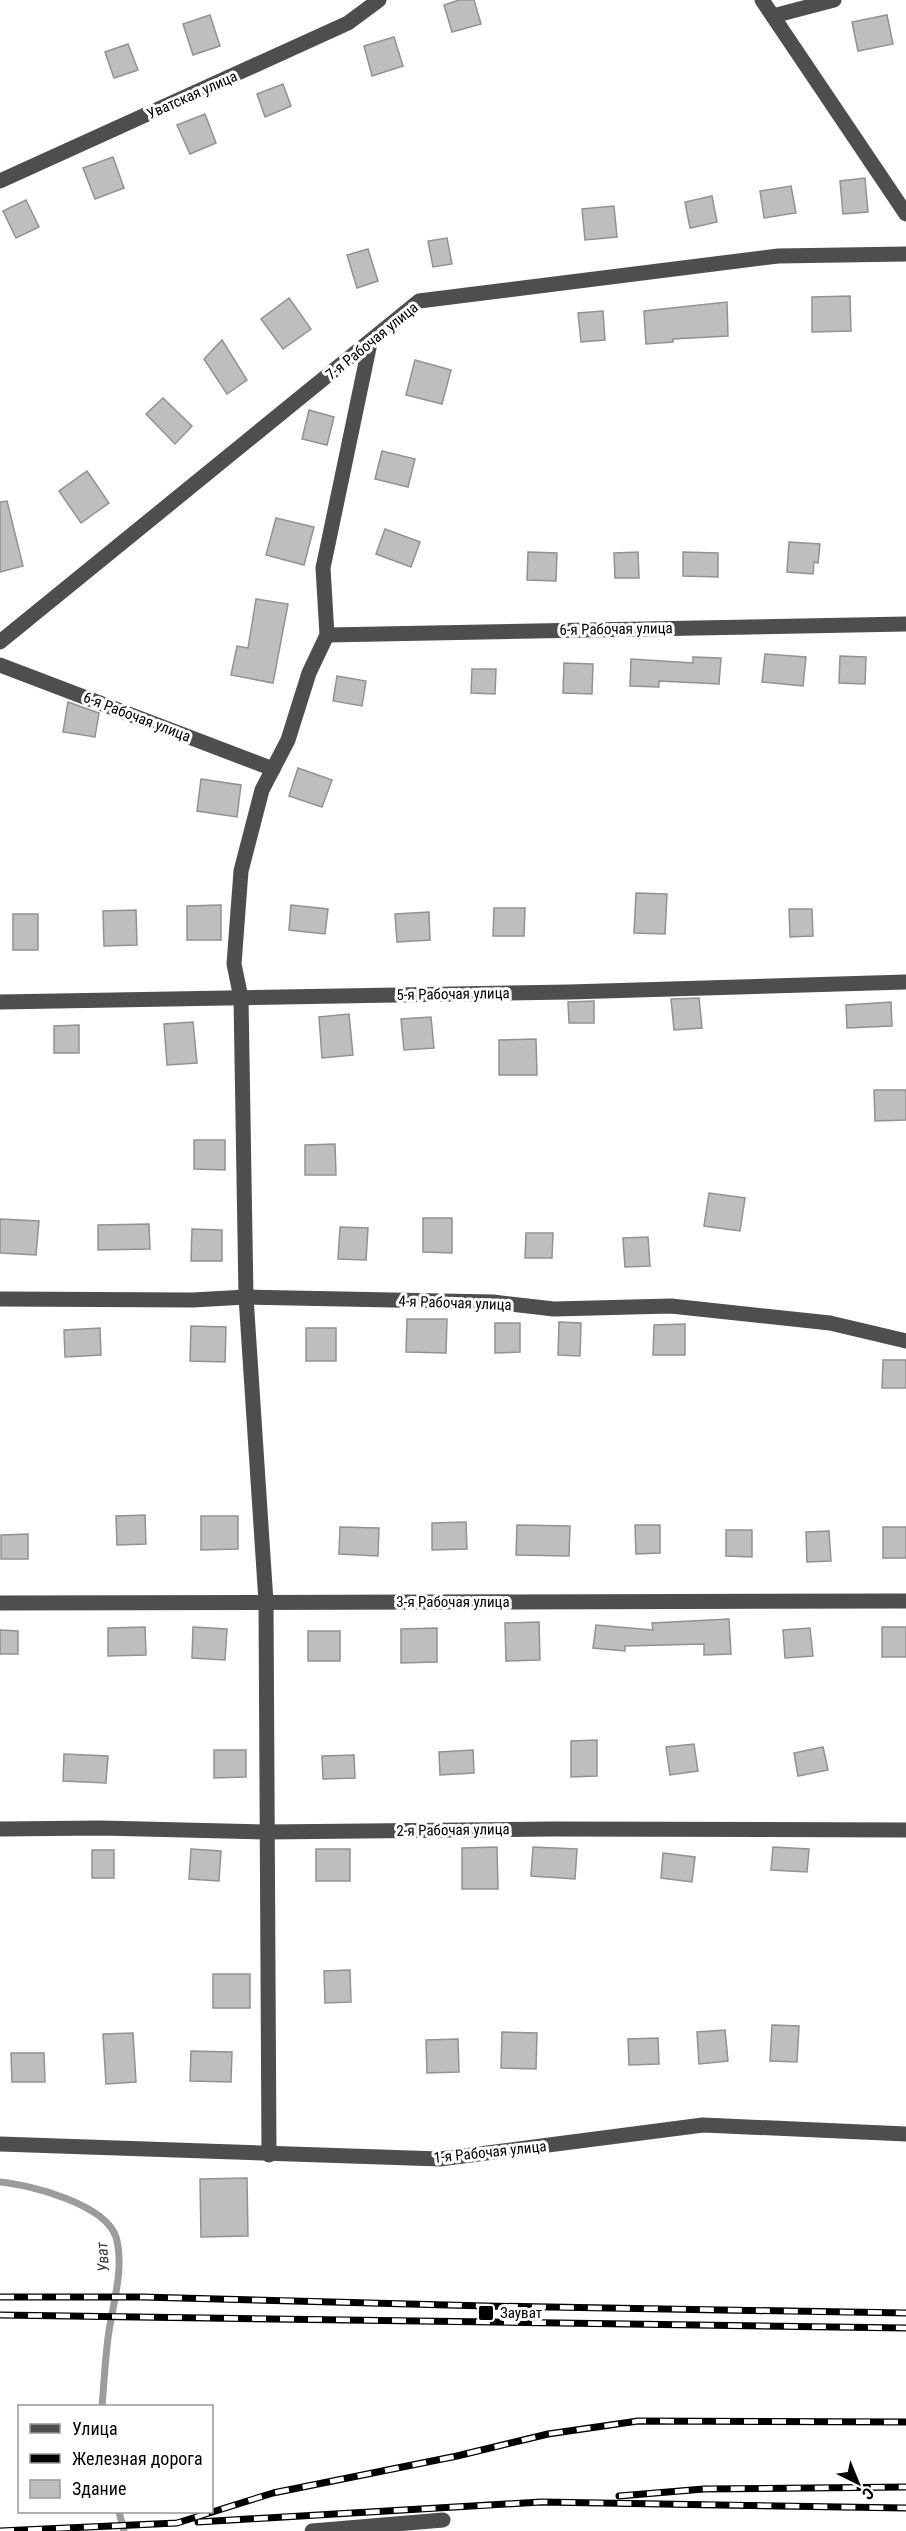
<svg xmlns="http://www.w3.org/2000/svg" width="906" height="2531" font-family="'Roboto Condensed',sans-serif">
<rect width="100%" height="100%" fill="#fff"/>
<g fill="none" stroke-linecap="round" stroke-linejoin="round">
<!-- stream -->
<g stroke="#9c9c9c" stroke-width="7">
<path d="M0,2182c31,3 105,22 116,55 9,32 -4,69 -8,101 -3,23 -4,46 -6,68"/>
<polyline points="119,2512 124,2531"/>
</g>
</g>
<!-- building -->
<g fill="#bebebe" stroke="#929292" stroke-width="1.5">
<polygon points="459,0 474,0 481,24 452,32 444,5"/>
<polygon points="210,15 220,46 193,55 183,24"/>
<polygon points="887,15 893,44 858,51 852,22"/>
<polygon points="394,37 403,66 372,76 364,46"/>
<polygon points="128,44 138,70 114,78 105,52"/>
<polygon points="283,84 291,106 265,117 257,94"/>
<polygon points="205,114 216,143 190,154 177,125"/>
<polygon points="113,157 124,188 95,199 83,168"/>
<polygon points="865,178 868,212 843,214 840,181"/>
<polygon points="791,186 796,213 764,218 760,191"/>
<polygon points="712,196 717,222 690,228 685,202"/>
<polygon points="26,200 39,227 16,238 3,211"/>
<polygon points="614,206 617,237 585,240 582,209"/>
<polygon points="447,238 452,264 433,267 428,241"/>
<polygon points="368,249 378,281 357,288 347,255"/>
<polygon points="850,296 851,331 812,332 812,297"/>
<polygon points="289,298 311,329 283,349 261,319"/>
<polygon points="727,302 728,336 673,339 673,342 646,344 644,311"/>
<polygon points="603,311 605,340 581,342 578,313"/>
<polygon points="222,340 247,380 227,394 204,359"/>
<polygon points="415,360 451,370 442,404 406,395"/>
<polygon points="163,398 192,426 175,444 146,414"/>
<polygon points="309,410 334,417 327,445 302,439"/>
<polygon points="382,451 415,459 408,487 375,479"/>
<polygon points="87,471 109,503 81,523 59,491"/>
<polygon points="7,501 23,566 0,572 0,502"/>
<polygon points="276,518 314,527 304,565 266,555"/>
<polygon points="385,529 420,542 411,567 376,554"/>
<polygon points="789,542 820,544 818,563 814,562 813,574 787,572"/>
<polygon points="528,552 557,553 556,581 527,580"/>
<polygon points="638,552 639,578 615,578 614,553"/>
<polygon points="683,552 718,553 718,577 683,576"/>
<polygon points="256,599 288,604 273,683 231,675 237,646 248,648"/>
<polygon points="765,654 806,657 803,686 762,682"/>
<polygon points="840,656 866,657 865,684 839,683"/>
<polygon points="693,657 721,658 719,684 659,681 659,687 630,686 631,659 693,663"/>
<polygon points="564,663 593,664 592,694 563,693"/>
<polygon points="472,669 496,669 495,694 471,693"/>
<polygon points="337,676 366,681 362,706 333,701"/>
<polygon points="68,702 99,713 95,737 63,732"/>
<polygon points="298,768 332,780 322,807 289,796"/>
<polygon points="201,779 241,785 237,817 197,811"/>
<polygon points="636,893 667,894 665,934 634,933"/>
<polygon points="221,905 221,940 187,940 187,906"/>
<polygon points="291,905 328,909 325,934 289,930"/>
<polygon points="494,908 525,908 524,936 493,936"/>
<polygon points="789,909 812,909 813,936 790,937"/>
<polygon points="136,910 137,945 104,946 103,911"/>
<polygon points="429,912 430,940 397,942 395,914"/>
<rect x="13" y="914" width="25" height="36"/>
<polygon points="699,998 702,1028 674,1030 671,999"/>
<polygon points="594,1001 594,1023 569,1023 568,1002"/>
<polygon points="891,1002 892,1026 847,1028 846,1005"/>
<polygon points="349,1014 353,1055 322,1058 319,1017"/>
<polygon points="431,1017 434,1048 404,1050 401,1019"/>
<polygon points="193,1022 197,1063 167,1065 164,1024"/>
<polygon points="79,1025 79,1053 54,1053 54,1026"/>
<polygon points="536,1039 537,1075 499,1075 499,1040"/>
<polygon points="874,1090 906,1090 906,1120 875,1121"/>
<polygon points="194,1140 225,1140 225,1170 194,1169"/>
<polygon points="335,1144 336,1175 305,1175 305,1145"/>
<polygon points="709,1193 745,1198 740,1231 704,1226"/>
<polygon points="423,1218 452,1218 452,1253 423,1252"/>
<polygon points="0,1219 39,1221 36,1255 0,1253"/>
<polygon points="149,1224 150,1249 98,1250 98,1225"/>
<polygon points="340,1227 368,1228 366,1260 338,1259"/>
<polygon points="192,1229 222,1230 222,1261 191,1261"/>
<polygon points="526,1233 553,1233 552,1258 525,1258"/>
<polygon points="648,1237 650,1266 625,1267 623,1238"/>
<polygon points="407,1319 447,1319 446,1353 406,1352"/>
<polygon points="559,1322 581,1323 580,1356 558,1355"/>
<polygon points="495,1323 520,1323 520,1352 495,1353"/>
<polygon points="685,1324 685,1355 653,1355 654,1325"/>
<polygon points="191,1326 226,1327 225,1362 190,1361"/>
<polygon points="100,1328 101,1355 65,1357 64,1330"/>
<rect x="306" y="1328" width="30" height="33"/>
<polygon points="883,1360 906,1360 906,1388 882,1388"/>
<polygon points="145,1515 146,1544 117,1545 116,1516"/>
<polygon points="201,1516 238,1516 238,1549 201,1550"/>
<polygon points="466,1522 467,1549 432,1550 432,1523"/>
<polygon points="517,1525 570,1526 569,1556 516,1555"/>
<polygon points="635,1525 660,1525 660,1553 636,1554"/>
<polygon points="340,1527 379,1528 378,1556 339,1554"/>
<rect x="883" y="1527" width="23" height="31"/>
<polygon points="726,1530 752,1530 752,1557 726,1556"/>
<polygon points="829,1531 831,1561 807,1562 806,1532"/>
<polygon points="28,1534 28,1559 1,1559 1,1535"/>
<polygon points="729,1619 731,1654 704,1655 704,1644 625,1646 625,1651 593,1648 596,1625 653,1630 652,1623"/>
<polygon points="539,1622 540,1660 506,1661 505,1623"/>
<polygon points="145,1627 146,1655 108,1656 108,1628"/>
<polygon points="193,1627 227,1629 225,1660 192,1658"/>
<rect x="882" y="1627" width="24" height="30"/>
<polygon points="437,1628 437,1662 401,1663 401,1629"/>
<polygon points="810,1628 813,1656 785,1658 783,1630"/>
<polygon points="0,1630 18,1631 18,1654 0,1654"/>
<rect x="308" y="1631" width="32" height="30"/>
<polygon points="597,1740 597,1776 571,1777 571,1741"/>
<polygon points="694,1744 698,1771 670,1775 666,1747"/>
<polygon points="823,1747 828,1770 798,1776 794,1753"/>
<polygon points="214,1750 246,1750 246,1777 214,1778"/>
<polygon points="473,1750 474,1773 440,1775 439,1752"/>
<polygon points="64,1754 108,1756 106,1783 63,1781"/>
<polygon points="354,1755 355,1778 323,1779 322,1756"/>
<polygon points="497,1847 498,1889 462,1889 462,1848"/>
<polygon points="533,1847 577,1849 575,1879 531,1876"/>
<polygon points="773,1847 809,1849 807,1872 771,1870"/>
<polygon points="191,1849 221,1851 219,1881 189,1879"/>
<rect x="316" y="1849" width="34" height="32"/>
<rect x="92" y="1850" width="22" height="28"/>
<polygon points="663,1853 695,1857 692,1882 661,1878"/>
<polygon points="350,1970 351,2002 325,2003 324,1971"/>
<rect x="213" y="1974" width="37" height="34"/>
<polygon points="772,2025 799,2026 797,2062 770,2061"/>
<polygon points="725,2030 728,2061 699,2064 697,2032"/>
<polygon points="502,2032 537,2033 536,2069 501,2068"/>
<polygon points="133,2033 136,2082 106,2084 103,2034"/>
<polygon points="658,2038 659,2064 629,2065 628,2039"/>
<polygon points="458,2039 459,2072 427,2073 426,2040"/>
<polygon points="191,2051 232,2052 231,2082 190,2081"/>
<polygon points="11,2053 44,2053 45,2082 12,2082"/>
<polygon points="247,2178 248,2236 201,2237 200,2179"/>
</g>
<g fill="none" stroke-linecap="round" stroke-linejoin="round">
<!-- minor -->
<g stroke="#4e4e4e" stroke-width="15">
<polyline points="762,0 906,214"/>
<polyline points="773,16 834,0"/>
<polyline points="0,181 348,23 379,0"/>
<polyline points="327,635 906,624"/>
<polyline points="0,642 419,301 778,256 906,254"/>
<polyline points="0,665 273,769"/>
<polyline points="0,1002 569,992 906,982"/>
<polyline points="0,1299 193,1300 246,1297 493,1302 554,1309 671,1306 830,1323 906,1341"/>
<polyline points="0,1603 906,1601"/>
<polyline points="0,1829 101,1828 266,1832 550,1829 906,1830"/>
<polyline points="0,2144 440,2159 703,2125 906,2134"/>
<polyline points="269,2155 266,1602 246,1297 241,998 234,964 241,871 262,790 288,740 309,673 327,635 323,568 370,343"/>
<polyline points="312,2531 443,2520"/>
</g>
<!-- rail casing -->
<g stroke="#000" stroke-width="7">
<g id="rail">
<polyline points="0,2297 142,2297 486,2306 906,2313"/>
<polyline points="0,2315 906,2328"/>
<polyline points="619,2496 704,2489 906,2487"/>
<polyline points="198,2522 541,2502 906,2508"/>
<polyline points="0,2531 177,2523 273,2493 457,2456 548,2434 638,2421 906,2422"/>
</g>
</g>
<!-- rail -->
<use href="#rail" stroke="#fff" stroke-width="4.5" stroke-dasharray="14" stroke-linecap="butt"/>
</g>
<!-- markers -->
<rect fill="#000" stroke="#fff" stroke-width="2" x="478" y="2305" width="16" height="16" rx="3"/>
<g text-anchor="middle" stroke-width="6" stroke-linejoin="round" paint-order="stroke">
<!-- street labels -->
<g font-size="15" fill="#000" stroke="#fff">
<text transform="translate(192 95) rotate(-24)" y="5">Уватская улица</text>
<text transform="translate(372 341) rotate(-39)" y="5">7-я Рабочая улица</text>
<text transform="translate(616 629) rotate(-1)" y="5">6-я Рабочая улица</text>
<text transform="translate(137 717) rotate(21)" y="5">6-я Рабочая улица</text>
<text transform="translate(453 994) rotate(-1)" y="5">5-я Рабочая улица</text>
<text transform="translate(455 1303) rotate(2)" y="5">4-я Рабочая улица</text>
<text x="453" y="1607">3-я Рабочая улица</text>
<text transform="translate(453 1830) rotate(-1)" y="5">2-я Рабочая улица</text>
<text transform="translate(490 2152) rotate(-6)" y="5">1-я Рабочая улица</text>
</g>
<!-- poi labels -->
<g font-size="15" fill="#000" stroke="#fff" text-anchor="start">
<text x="500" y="2318">Зауват</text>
</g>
<!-- water labels -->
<g font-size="16" font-style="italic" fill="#3d3d3d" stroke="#fff">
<text transform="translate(102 2257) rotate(-94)" y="6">Уват</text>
</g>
</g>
<!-- legend -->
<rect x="18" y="2405" width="195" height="108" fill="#ffffff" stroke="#999999" stroke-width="1.5"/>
<rect x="30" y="2424" width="30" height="9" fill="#4e4e4e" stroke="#999999" stroke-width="1.5"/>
<text x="72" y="2435" font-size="18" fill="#000000">Улица</text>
<rect x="30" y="2454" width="30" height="9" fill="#000000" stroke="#999999" stroke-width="1.5"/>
<text x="72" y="2465" font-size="18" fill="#000000">Железная дорога</text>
<rect x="30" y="2480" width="30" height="18" fill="#bebebe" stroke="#999999" stroke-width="1.5"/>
<text x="72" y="2495" font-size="18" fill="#000000">Здание</text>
<!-- north arrow -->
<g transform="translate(858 2483) rotate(137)" stroke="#ffffff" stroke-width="4.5" paint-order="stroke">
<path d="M0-4.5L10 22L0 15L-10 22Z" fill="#000000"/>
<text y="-9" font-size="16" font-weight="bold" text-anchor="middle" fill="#000000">С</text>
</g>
</svg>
